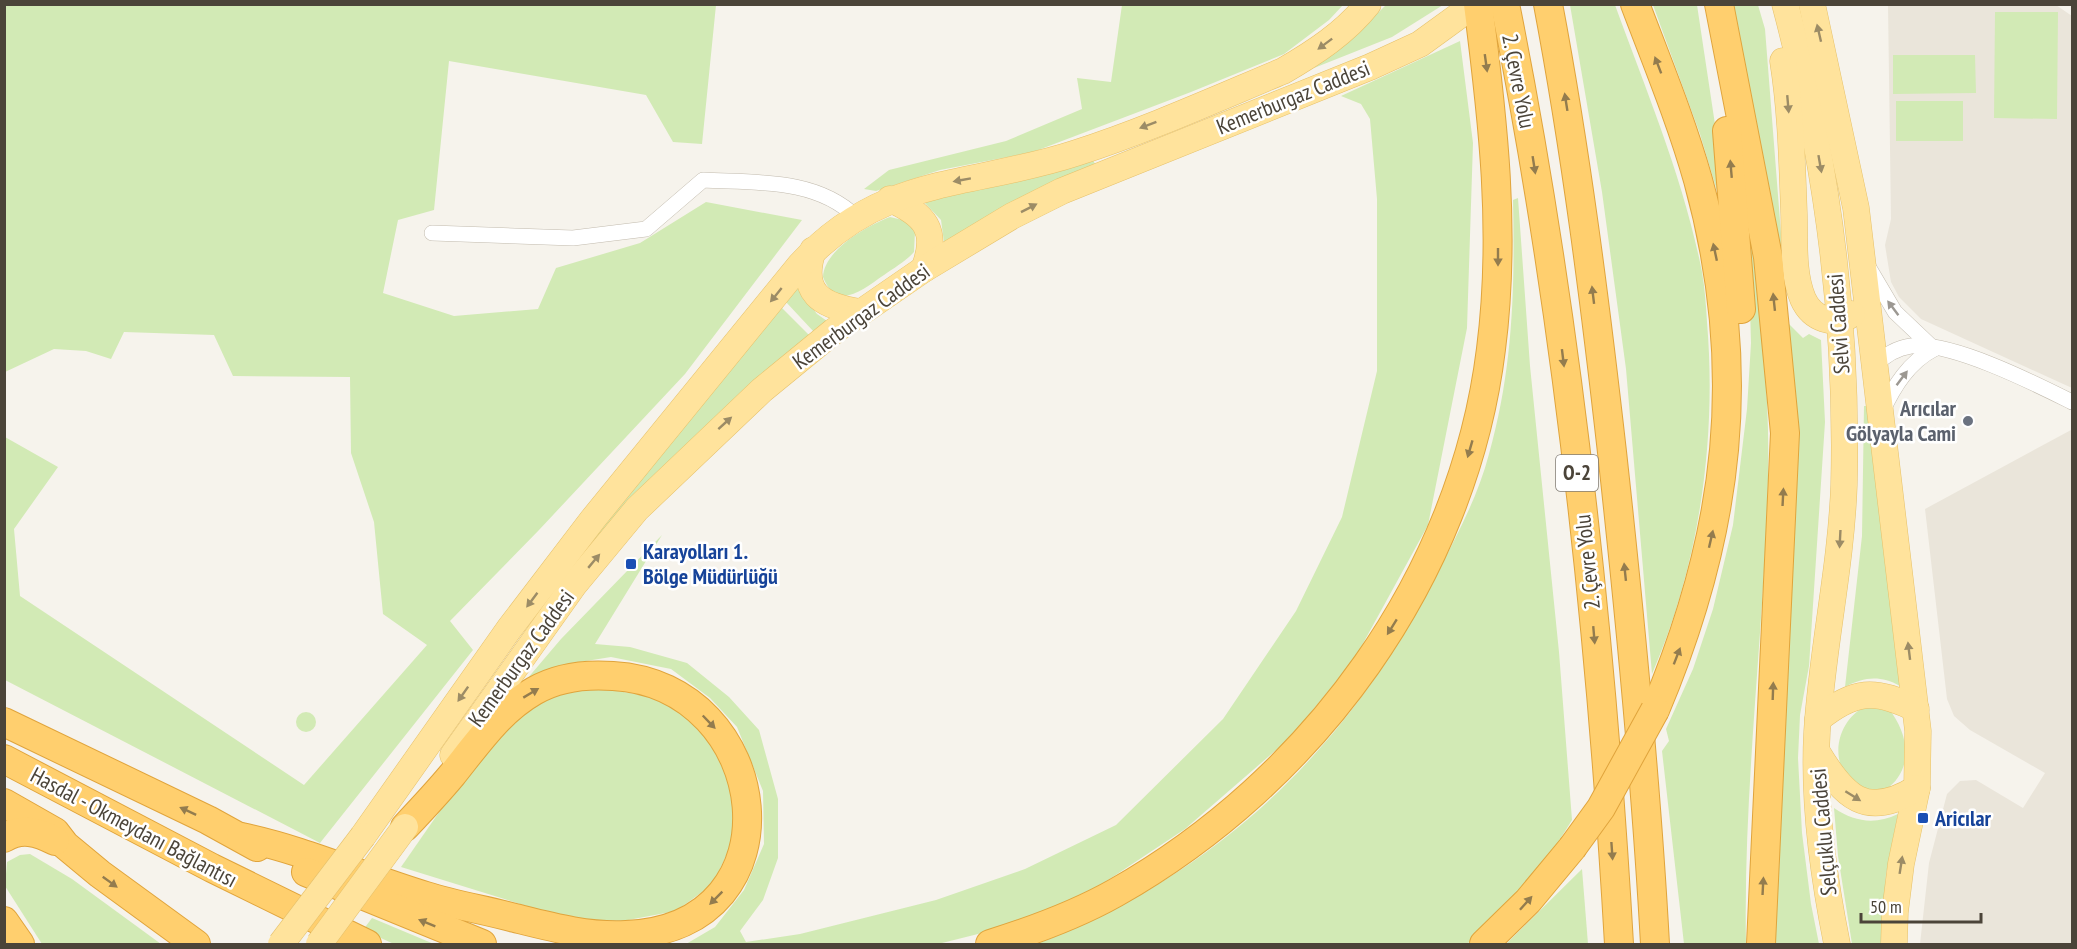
<svg xmlns="http://www.w3.org/2000/svg" width="2077" height="949" font-family="'PT Sans Narrow',sans-serif">
<rect width="100%" height="100%" fill="#f6f3ec"/>
<!-- residential -->
<g fill="#eae5da">
<polygon points="1888,5 2056,5 2072,16 2072,388 1921,319 1899,297 1891,282 1885,245 1891,219"/>
<polygon points="2072,427 2072,944 1920,944 1929,863 1947,794 1960,781 1976,780 2023,808 2045,773 1970,730 1954,716 1947,699 1925,509 2071,430"/>
</g>
<!-- green -->
<g fill="#d2eab5">
<polygon points="5,4 716,5 702,144 673,142 646,95 449,61 434,210 398,220 383,293 454,316 538,309 556,268 640,243 706,202 802,220 685,374 539,530 450,621 473,650 320,843 5,680 5,437 58,467 14,529 20,596 304,785 427,645 383,614 374,522 351,453 350,377 233,376 214,335 124,332 111,359 86,351 54,349 5,372"/>
<polygon points="1122,5 1343,5 1329,20 1284,54 1191,92 1033,152 940,170 876,191 864,189 889,170 1006,141 1082,109 1077,78 1111,82"/>
<polygon points="1386,5 1443,5 1392,37 1314,68 1346,44"/>
<path d="M1570,5h45c32,88 69,175 87,267 3,17 4,34 5,50 10,119 -8,243 -55,352l-26,-305 -24,-177z"/>
<polygon points="1653,5 1697,5 1716,131 1720,201 1700,134"/>
<polygon points="1729,5 1758,5 1765,29 1788,323 1803,338 1809,334 1821,340 1825,422 1809,666 1800,715 1798,758 1802,833 1811,904 1819,944 1772,944 1789,562"/>
<polygon points="1995,12 2058,12 2057,119 1994,118"/>
<polygon points="1460,41 1473,143 1467,328 1428,525 1355,658 1291,737 1185,829 1081,898 998,929 938,944 686,944 715,927 744,890 764,844 763,791 737,727 710,698 671,669 611,657 561,665 521,686 561,639 662,535 595,644 630,647 687,663 729,697 759,730 778,799 778,858 763,900 740,931 746,942 800,934 936,900 1025,869 1116,825 1223,719 1296,611 1342,517 1377,371 1377,199 1370,119 1361,104 1341,96"/>
<polygon points="1893,55 1975,55 1976,93 1893,94"/>
<rect x="1896" y="101" width="67" height="40"/>
<polygon points="1092,158 1095,164 944,242 941,220 922,200"/>
<path d="M1518,198l12,168 29,286 13,168 -28,45 -50,57 -27,22h-430c184,-72 313,-198 401,-372 20,-39 40,-76 51,-118 24,-85 26,-166 24,-254z"/>
<path d="M890,217l17,4 8,10 -1,21c-8,9 -20,16 -30,23 -21,14 -47,38 -61,2 1,-27 44,-51 67,-60z"/>
<path d="M1748,235h3c11,81 19,163 17,245 -4,155 -25,310 -22,464h-62l-22,-193 7,-10 -3,-12 27,-60 20,-60 20,-84 14,-116 4,-66z"/>
<polygon points="796,287 817,314 827,321 814,332 786,302"/>
<polygon points="780,306 809,335 595,542 591,540"/>
<path d="M1864,406h4l32,280c-20,-11 -36,-9 -55,1l17,-151z"/>
<polygon points="582,685 665,699 692,717 730,772 737,832 713,884 676,911 623,921 591,920 543,911 401,867 485,746 524,704"/>
<path d="M1870,705l19,4c20,26 26,61 -5,82l-24,-1c-6,-7 -15,-14 -18,-22 -11,-24 4,-56 28,-63z"/>
<circle cx="306" cy="722" r="10"/>
<path d="M1834,808c21,14 41,17 64,6l-12,60 -5,70h-29l-14,-88z"/>
<polygon points="30,854 72,879 161,944 42,944 5,886 7,862 20,855"/>
<polygon points="1582,869 1588,944 1506,944"/>
<polygon points="372,918 434,944 394,944 363,930"/>
</g>
<g fill="none" stroke-linecap="round" stroke-linejoin="round">
<!-- street casing -->
<g stroke="#c2bbae" stroke-width="16">
<g id="street">
<path d="M432,233l141,5 73,-9 57,-49c53,3 113,-2 153,37"/>
<polyline points="1869,268 1895,312 1934,349"/>
<path d="M1874,366c10,-10 22,-18 37,-20 40,-5 125,38 161,56"/>
<path d="M1882,412c12,-26 27,-50 52,-63"/>
</g>
</g>
<!-- primary casing -->
<g stroke="#e6c16a" stroke-width="27">
<g id="primary">
<path d="M1785,4c42,157 63,320 59,481 -3,83 -22,164 -27,247 -4,71 6,143 20,212"/>
<polyline points="1812,4 1856,208 1918,731 1917,788 1901,864 1895,912 1894,944"/>
<path d="M1783,61c8,50 9,101 11,152 1,27 -2,60 9,86 9,20 31,28 49,15"/>
<path d="M890,199c35,16 49,31 34,70"/>
<path d="M813,250c-14,43 8,56 47,62"/>
<path d="M1818,719c36,-29 57,-31 98,-10"/>
<path d="M1817,752c27,45 49,68 100,36"/>
<polyline points="453,755 574,585 637,509 762,390 834,331 924,269 1012,216 1062,191 1370,67 1420,44 1475,4"/>
<path d="M363,836l146,-207 84,-110 207,-254c83,-91 170,-77 276,-112 69,-22 140,-54 207,-82 31,-18 62,-38 85,-67"/>
</g>
</g>
<!-- highway casing -->
<g stroke="#e0a43c" stroke-width="30">
<g id="highway">
<path d="M1505,4c62,310 96,626 114,940"/>
<path d="M1548,4c28,148 47,298 64,448 18,164 34,328 43,492"/>
<path d="M1635,4c22,58 46,116 63,176 52,188 32,352 -43,530"/>
<polyline points="1719,4 1768,257 1785,433 1761,944"/>
<polyline points="1727,131 1741,309"/>
<polyline points="4,722 208,820 257,847"/>
<polyline points="4,759 212,868 367,944"/>
<polyline points="4,803 55,832 65,845 100,874 196,944"/>
<path d="M241,837c63,13 122,40 185,59 28,9 59,14 89,22 36,9 73,19 111,17 178,-7 148,-250 -13,-259 -27,-2 -55,1 -79,15 -35,20 -57,53 -82,84 -15,18 -31,35 -47,52"/>
<path d="M4,838c17,-11 34,-6 51,3"/>
<polyline points="306,872 482,944"/>
<polyline points="4,921 20,944"/>
<path d="M990,944c42,-13 86,-29 125,-51 198,-112 348,-316 376,-544 15,-116 2,-229 -13,-345"/>
<polyline points="1484,944 1528,901 1572,848"/>
</g>
</g>
<!-- street -->
<use href="#street" stroke="#fff" stroke-width="15"/>
<!-- primary -->
<use href="#primary" stroke="#ffe39c" stroke-width="26"/>
<!-- highway -->
<use href="#highway" stroke="#ffcf6e" stroke-width="28"/>
<!-- primary-bridge casing -->
<g stroke="#e6c16a" stroke-width="27" stroke-linecap="butt">
<g id="primary-bridge">
<polyline points="281,944 363,836"/>
<polyline points="319,944 405,827"/>
</g>
</g>
<!-- highway-bridge casing -->
<g stroke="#e0a43c" stroke-width="30" stroke-linecap="butt">
<polyline id="highway-bridge" points="1572,848 1601,808 1655,710"/>
</g>
<!-- primary-bridge -->
<use href="#primary-bridge" stroke="#ffe39c" stroke-width="26"/>
<!-- highway-bridge -->
<use href="#highway-bridge" stroke="#ffcf6e" stroke-width="28"/>
</g>
<!-- one-way arrows -->
<defs><path id="oneway-solid" d="M-6-.8H1V-3.2L6.5 0L1 3.2V.8H-6Z" transform="scale(1.5)"/></defs>
<g fill="#9c8c66">
<use href="#oneway-solid" transform="translate(1819 33) rotate(-103)"/>
<use href="#oneway-solid" transform="translate(1325 44) rotate(143)"/>
<use href="#oneway-solid" transform="translate(1788 104) rotate(85)"/>
<use href="#oneway-solid" transform="translate(1148 125) rotate(159)"/>
<use href="#oneway-solid" transform="translate(1820 164) rotate(80)"/>
<use href="#oneway-solid" transform="translate(962 180) rotate(170)"/>
<use href="#oneway-solid" transform="translate(1029 208) rotate(-27)"/>
<use href="#oneway-solid" transform="translate(776 295) rotate(129)"/>
<use href="#oneway-solid" transform="translate(725 423) rotate(-42)"/>
<use href="#oneway-solid" transform="translate(1840 539) rotate(93)"/>
<use href="#oneway-solid" transform="translate(594 561) rotate(-50)"/>
<use href="#oneway-solid" transform="translate(532 600) rotate(127)"/>
<use href="#oneway-solid" transform="translate(1909 651) rotate(-97)"/>
<use href="#oneway-solid" transform="translate(463 694) rotate(125)"/>
<use href="#oneway-solid" transform="translate(1853 796) rotate(32)"/>
<use href="#oneway-solid" transform="translate(1901 865) rotate(-81)"/>
</g>
<g fill="#937c4e">
<use href="#oneway-solid" transform="translate(1486 63) rotate(82)"/>
<use href="#oneway-solid" transform="translate(1658 65) rotate(-111)"/>
<use href="#oneway-solid" transform="translate(1566 102) rotate(-99)"/>
<use href="#oneway-solid" transform="translate(1534 165) rotate(81)"/>
<use href="#oneway-solid" transform="translate(1731 169) rotate(-95)"/>
<use href="#oneway-solid" transform="translate(1715 252) rotate(-102)"/>
<use href="#oneway-solid" transform="translate(1498 257) rotate(90)"/>
<use href="#oneway-solid" transform="translate(1593 295) rotate(-97)"/>
<use href="#oneway-solid" transform="translate(1774 302) rotate(-96)"/>
<use href="#oneway-solid" transform="translate(1563 358) rotate(83)"/>
<use href="#oneway-solid" transform="translate(1470 449) rotate(106)"/>
<use href="#oneway-solid" transform="translate(1783 497) rotate(-87)"/>
<use href="#oneway-solid" transform="translate(1711 539) rotate(-77)"/>
<use href="#oneway-solid" transform="translate(1625 572) rotate(-96)"/>
<use href="#oneway-solid" transform="translate(1392 627) rotate(122)"/>
<use href="#oneway-solid" transform="translate(1594 635) rotate(85)"/>
<use href="#oneway-solid" transform="translate(1677 656) rotate(-69)"/>
<use href="#oneway-solid" transform="translate(1773 691) rotate(-88)"/>
<use href="#oneway-solid" transform="translate(531 693) rotate(-31)"/>
<use href="#oneway-solid" transform="translate(709 722) rotate(46)"/>
<use href="#oneway-solid" transform="translate(188 811) rotate(-155)"/>
<use href="#oneway-solid" transform="translate(1612 851) rotate(86)"/>
<use href="#oneway-solid" transform="translate(110 882) rotate(36)"/>
<use href="#oneway-solid" transform="translate(1763 886) rotate(-87)"/>
<use href="#oneway-solid" transform="translate(716 898) rotate(135)"/>
<use href="#oneway-solid" transform="translate(1526 903) rotate(-48)"/>
<use href="#oneway-solid" transform="translate(427 923) rotate(-158)"/>
</g>
<g fill="#9c9892">
<use href="#oneway-solid" transform="translate(1893 308) rotate(-127)"/>
<use href="#oneway-solid" transform="translate(1902 378) rotate(-53)"/>
</g>
<!-- markers -->
<circle fill="#6b7280" stroke="#fff" stroke-width="2" cx="1968" cy="421" r="6"/>
<g fill="#1a4fb4" stroke="#fff" stroke-width="2">
<rect x="625" y="558" width="12" height="12" rx="3"/>
<rect x="1917" y="812" width="12" height="12" rx="3"/>
</g>
<g text-anchor="middle" stroke-width="5" stroke-linejoin="round" paint-order="stroke">
<!-- shield labels -->
<rect fill="#fff" stroke="#817c74" stroke-width="1.5" x="1556" y="455" width="42" height="36" rx="4.5"/>
<g font-size="21" font-weight="bold" fill="#4b4439">
<text x="1577" y="480">O-2</text>
</g>
<!-- street labels -->
<g font-size="22" fill="#4b4439" stroke="#fff">
<text transform="translate(1519 81) rotate(79)" y="8">2. Çevre Yolu</text>
<text transform="translate(1293 97) rotate(-22)" y="8">Kemerburgaz Caddesi</text>
<text transform="translate(861 316) rotate(-36)" y="8">Kemerburgaz Caddesi</text>
<text transform="translate(1838 324) rotate(-94)" y="8">Selvi Caddesi</text>
<text transform="translate(1587 562) rotate(-96)" y="8">2. Çevre Yolu</text>
<text transform="translate(521 658) rotate(-54)" y="8">Kemerburgaz Caddesi</text>
<text transform="translate(134 827) rotate(28)" y="8">Hasdal - Okmeydanı Bağlantısı</text>
<text transform="translate(1823 832) rotate(-95)" y="8">Selçuklu Caddesi</text>
</g>
<!-- worship labels -->
<g font-size="22" font-weight="bold" fill="#5b616d" stroke="#fff" text-anchor="end">
<text x="1956" y="416">Arıcılar<tspan x="1956" dy="25">Gölyayla Cami</tspan></text>
</g>
<!-- transit labels -->
<g font-size="22" font-weight="bold" fill="#164399" stroke="#fff" text-anchor="start">
<text x="643" y="559">Karayolları 1.<tspan x="643" dy="25">Bölge Müdürlüğü</tspan></text>
<text x="1935" y="826">Aricılar</text>
</g>
</g>
<!-- border -->
<rect width="2077" height="949" fill="none" stroke="#4b4439" stroke-width="12"/>
<!-- scale -->
<path d="M1861 913v9h120v-9" fill="none" stroke="#4b4439" stroke-width="3"/>
<text x="1870" y="913" font-size="18" fill="#4b4439" stroke="#ffffff" stroke-width="4.5" paint-order="stroke">50 m</text>
</svg>
